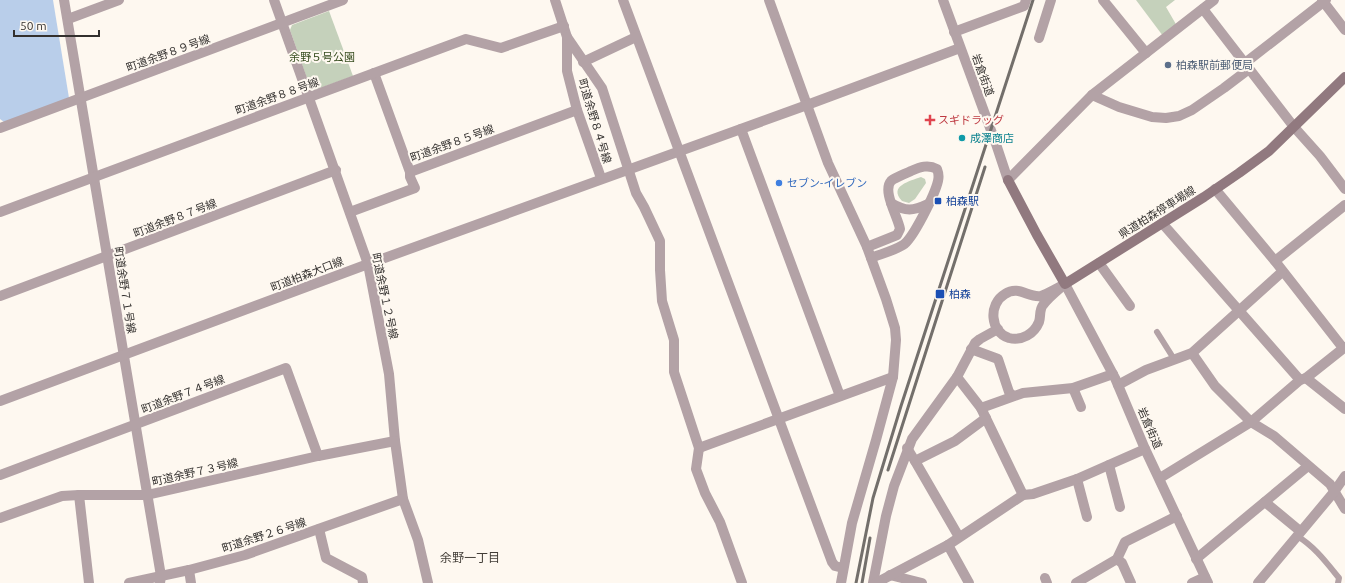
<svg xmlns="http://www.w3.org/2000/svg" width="1345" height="583" font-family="Ubuntu,'Noto Sans JP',sans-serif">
<rect width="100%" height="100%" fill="#fef8f0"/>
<!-- green -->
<g fill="#c5d1bb">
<polygon points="1136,0 1175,0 1166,7 1177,26 1163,36"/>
<polygon points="329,11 353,76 315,90 310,87 290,30 292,25"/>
<path d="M921,177l4,2 1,4 -11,16 -6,4 -7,-2c-14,-15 8,-20 19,-24z"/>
</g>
<!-- water -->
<polygon fill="#b9ceea" points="0,0 53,0 69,98 4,122 0,119"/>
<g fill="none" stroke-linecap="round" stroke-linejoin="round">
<!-- service -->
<g stroke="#b3a2a6" stroke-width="6">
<polyline points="1157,332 1174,359"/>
<path d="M1297,536c17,10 29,26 42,42l-1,5"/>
</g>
<!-- minor -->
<g stroke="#b3a2a6" stroke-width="10">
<polyline points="64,0 161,576 160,583"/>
<polyline points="274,0 368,264 389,374 395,441 403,499 418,540 428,583"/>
<polyline points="555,0 567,37 567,71 577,110 601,178"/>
<polyline points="623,0 832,562 835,566 843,568"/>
<polyline points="1103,0 1146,53"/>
<polyline points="1322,0 1345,30"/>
<polyline points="1203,9 1294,127 1320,156 1345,189"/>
<polyline points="68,19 119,0"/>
<polyline points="954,32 1024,6 1026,0"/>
<polyline points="567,37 602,88 636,193 644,207 660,241 660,270 662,301 674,340 674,372 699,448 696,469 705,493 720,522 742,583"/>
<polyline points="1039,38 1051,0"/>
<polyline points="583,62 636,37"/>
<polyline points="1245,63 1326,0"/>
<polyline points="374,73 410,172 577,110"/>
<polyline points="1092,95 1119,107 1152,117 1166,118 1179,116 1192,110 1224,88 1249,69"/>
<polyline points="807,105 960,48"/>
<polyline points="0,128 343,0"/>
<polyline points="741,129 840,396"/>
<polyline points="1008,180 1092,95 1214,0"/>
<polyline points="1215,189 1275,261 1343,348"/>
<path d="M891,203c15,9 22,8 37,1"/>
<polyline points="0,212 466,39 501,48 564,26"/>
<polyline points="350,212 415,188 410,177 410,172"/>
<polyline points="1162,223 1300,380"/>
<path d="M867,247l30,-12 3,-6c-2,-12 -18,-38 -9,-48 5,-4 14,-7 20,-10 9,-4 17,-7 26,-2 2,5 2,8 1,12 -3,13 -25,58 -35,64 -10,6 -22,9 -32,13"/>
<polyline points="1275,261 1345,205"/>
<polyline points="1099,263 1130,306"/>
<path d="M1065,284c-7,6 -16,13 -22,21 -4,5 -2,11 -4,17 -5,12 -17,19 -30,16 -19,-6 -21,-34 -4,-44 14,-9 23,4 36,2 6,-2 18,-9 24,-12z"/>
<polyline points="0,296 336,170"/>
<polyline points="971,349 998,359 1009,392 1013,396"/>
<polyline points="1192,353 1215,386 1251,422 1274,436 1330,484 1345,509"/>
<polyline points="957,377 981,408 1023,495"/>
<polyline points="1306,378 1345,409"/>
<polyline points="1118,385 1146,370 1192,353 1282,272"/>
<polyline points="1073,388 1081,407"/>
<polyline points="981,408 1023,393 1073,388 1113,374"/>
<polyline points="699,448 893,377"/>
<polyline points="907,448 915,461 955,441 986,418"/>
<polyline points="915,461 959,537"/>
<polyline points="1109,465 1120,507"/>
<polyline points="0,475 286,368 318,456"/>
<polyline points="1160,478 1251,422 1300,380 1306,378 1345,347"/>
<polyline points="1077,479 1087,517"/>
<polyline points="79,495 89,583"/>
<polyline points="1265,502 1300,531"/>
<polyline points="0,518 62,496 79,495 147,495 318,456 395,441"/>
<polyline points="319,529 326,558 362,577 363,583"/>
<polyline points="948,545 969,583"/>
<polyline points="1117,559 1122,563 1131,583"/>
<polyline points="1196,559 1308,466"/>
<polyline points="189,570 191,583"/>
<polyline points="890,575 922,583"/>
<polyline points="1045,578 1047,583"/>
<polyline points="129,583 189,570 245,555 403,499"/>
<polyline points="873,583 886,516 894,486 912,439 957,377 975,343 980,339 998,329"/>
<polyline points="876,583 948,545 1023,495 1033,494 1077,479 1145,449"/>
<polyline points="1076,583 1117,559 1125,542 1177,516"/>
<polyline points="1192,583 1205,577"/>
</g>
<!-- tertiary -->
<g stroke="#b3a2a6" stroke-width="10">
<polyline points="769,0 828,163 867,247 886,299 895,328 896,340 893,377 876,440 852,523 841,583"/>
<polyline points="943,0 996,144 1008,180"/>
<polyline points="1065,284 1115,378 1145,449 1208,583"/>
<polyline points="0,401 368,264 807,105"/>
<polyline points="1258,583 1334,492 1345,476"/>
</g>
<!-- secondary -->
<polyline stroke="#91797f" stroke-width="10" points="1008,180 1037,235 1065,284 1204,197 1239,173 1269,151 1345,77"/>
<!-- rail -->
<g stroke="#736f6b" stroke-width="3">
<polyline points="888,470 985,167"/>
<polyline points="856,583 873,498 901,406 1033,0"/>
<polyline points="862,583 870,538"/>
</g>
</g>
<!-- markers -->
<circle fill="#5c6f8a" stroke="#fef8f0" stroke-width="1.5" cx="1168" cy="65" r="4"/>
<path fill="#e0444e" stroke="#fef8f0" stroke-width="1.5" d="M928 114h4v4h4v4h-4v4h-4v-4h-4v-4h4z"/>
<circle fill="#0f9aa8" stroke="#fef8f0" stroke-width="1.5" cx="962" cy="138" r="4"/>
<circle fill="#3f7fe0" stroke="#fef8f0" stroke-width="1.5" cx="779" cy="183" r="4"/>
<g fill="#1a4fb4" stroke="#fef8f0" stroke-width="1.5">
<rect x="934" y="197" width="8" height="8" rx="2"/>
<rect x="935" y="289" width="10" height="10" rx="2"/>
</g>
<g text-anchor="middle" stroke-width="4" stroke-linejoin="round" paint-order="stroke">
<!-- street labels -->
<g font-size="11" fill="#33302e" stroke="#fef8f0">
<text transform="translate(168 53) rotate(-20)" y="4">町道余野８９号線</text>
<text transform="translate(983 75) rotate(70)" y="4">岩倉街道</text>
<text transform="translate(277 96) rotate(-20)" y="4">町道余野８８号線</text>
<text transform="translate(595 121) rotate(73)" y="4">町道余野８４号線</text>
<text transform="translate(452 143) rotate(-20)" y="4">町道余野８５号線</text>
<text transform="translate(1157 212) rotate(-32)" y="4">県道柏森停車場線</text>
<text transform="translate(175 218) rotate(-21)" y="4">町道余野８７号線</text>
<text transform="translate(307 274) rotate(-21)" y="4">町道柏森大口線</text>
<text transform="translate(125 290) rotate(81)" y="4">町道余野７１号線</text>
<text transform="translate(385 296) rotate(78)" y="4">町道余野１２号線</text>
<text transform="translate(183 394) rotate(-21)" y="4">町道余野７４号線</text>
<text transform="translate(1150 428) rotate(66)" y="4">岩倉街道</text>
<text transform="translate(195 472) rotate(-13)" y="4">町道余野７３号線</text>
<text transform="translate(264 535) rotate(-18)" y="4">町道余野２６号線</text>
</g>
<!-- park labels -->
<g font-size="11" fill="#354b1d" stroke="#fef8f0">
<text x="322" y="61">余野５号公園</text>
</g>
<!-- service labels -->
<g font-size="11" fill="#4e5e75" stroke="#fef8f0" text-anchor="start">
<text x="1176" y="69">柏森駅前郵便局</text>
</g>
<!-- health labels -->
<g font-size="11" fill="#be3a42" stroke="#fef8f0" text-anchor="start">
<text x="938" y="124">スギドラッグ</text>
</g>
<!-- culture labels -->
<g font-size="11" fill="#0d838f" stroke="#fef8f0" text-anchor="start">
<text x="970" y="142">成澤商店</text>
</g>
<!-- shop labels -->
<g font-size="11" fill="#366cbe" stroke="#fef8f0" text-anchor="start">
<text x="787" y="187">セブン-イレブン</text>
</g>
<!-- transit labels -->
<g font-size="11" fill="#164399" stroke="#fef8f0" text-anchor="start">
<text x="946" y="205">柏森駅</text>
<text x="949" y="298">柏森</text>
</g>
<!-- neighbourhood labels -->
<g font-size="12" fill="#423d37" stroke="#fef8f0">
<text x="470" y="562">余野一丁目</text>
</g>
</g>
<!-- scale -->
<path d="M14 30v6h85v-6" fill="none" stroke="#33302e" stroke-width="2"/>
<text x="20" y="30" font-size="12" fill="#33302e" stroke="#fef8f0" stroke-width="3" paint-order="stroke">50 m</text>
</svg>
